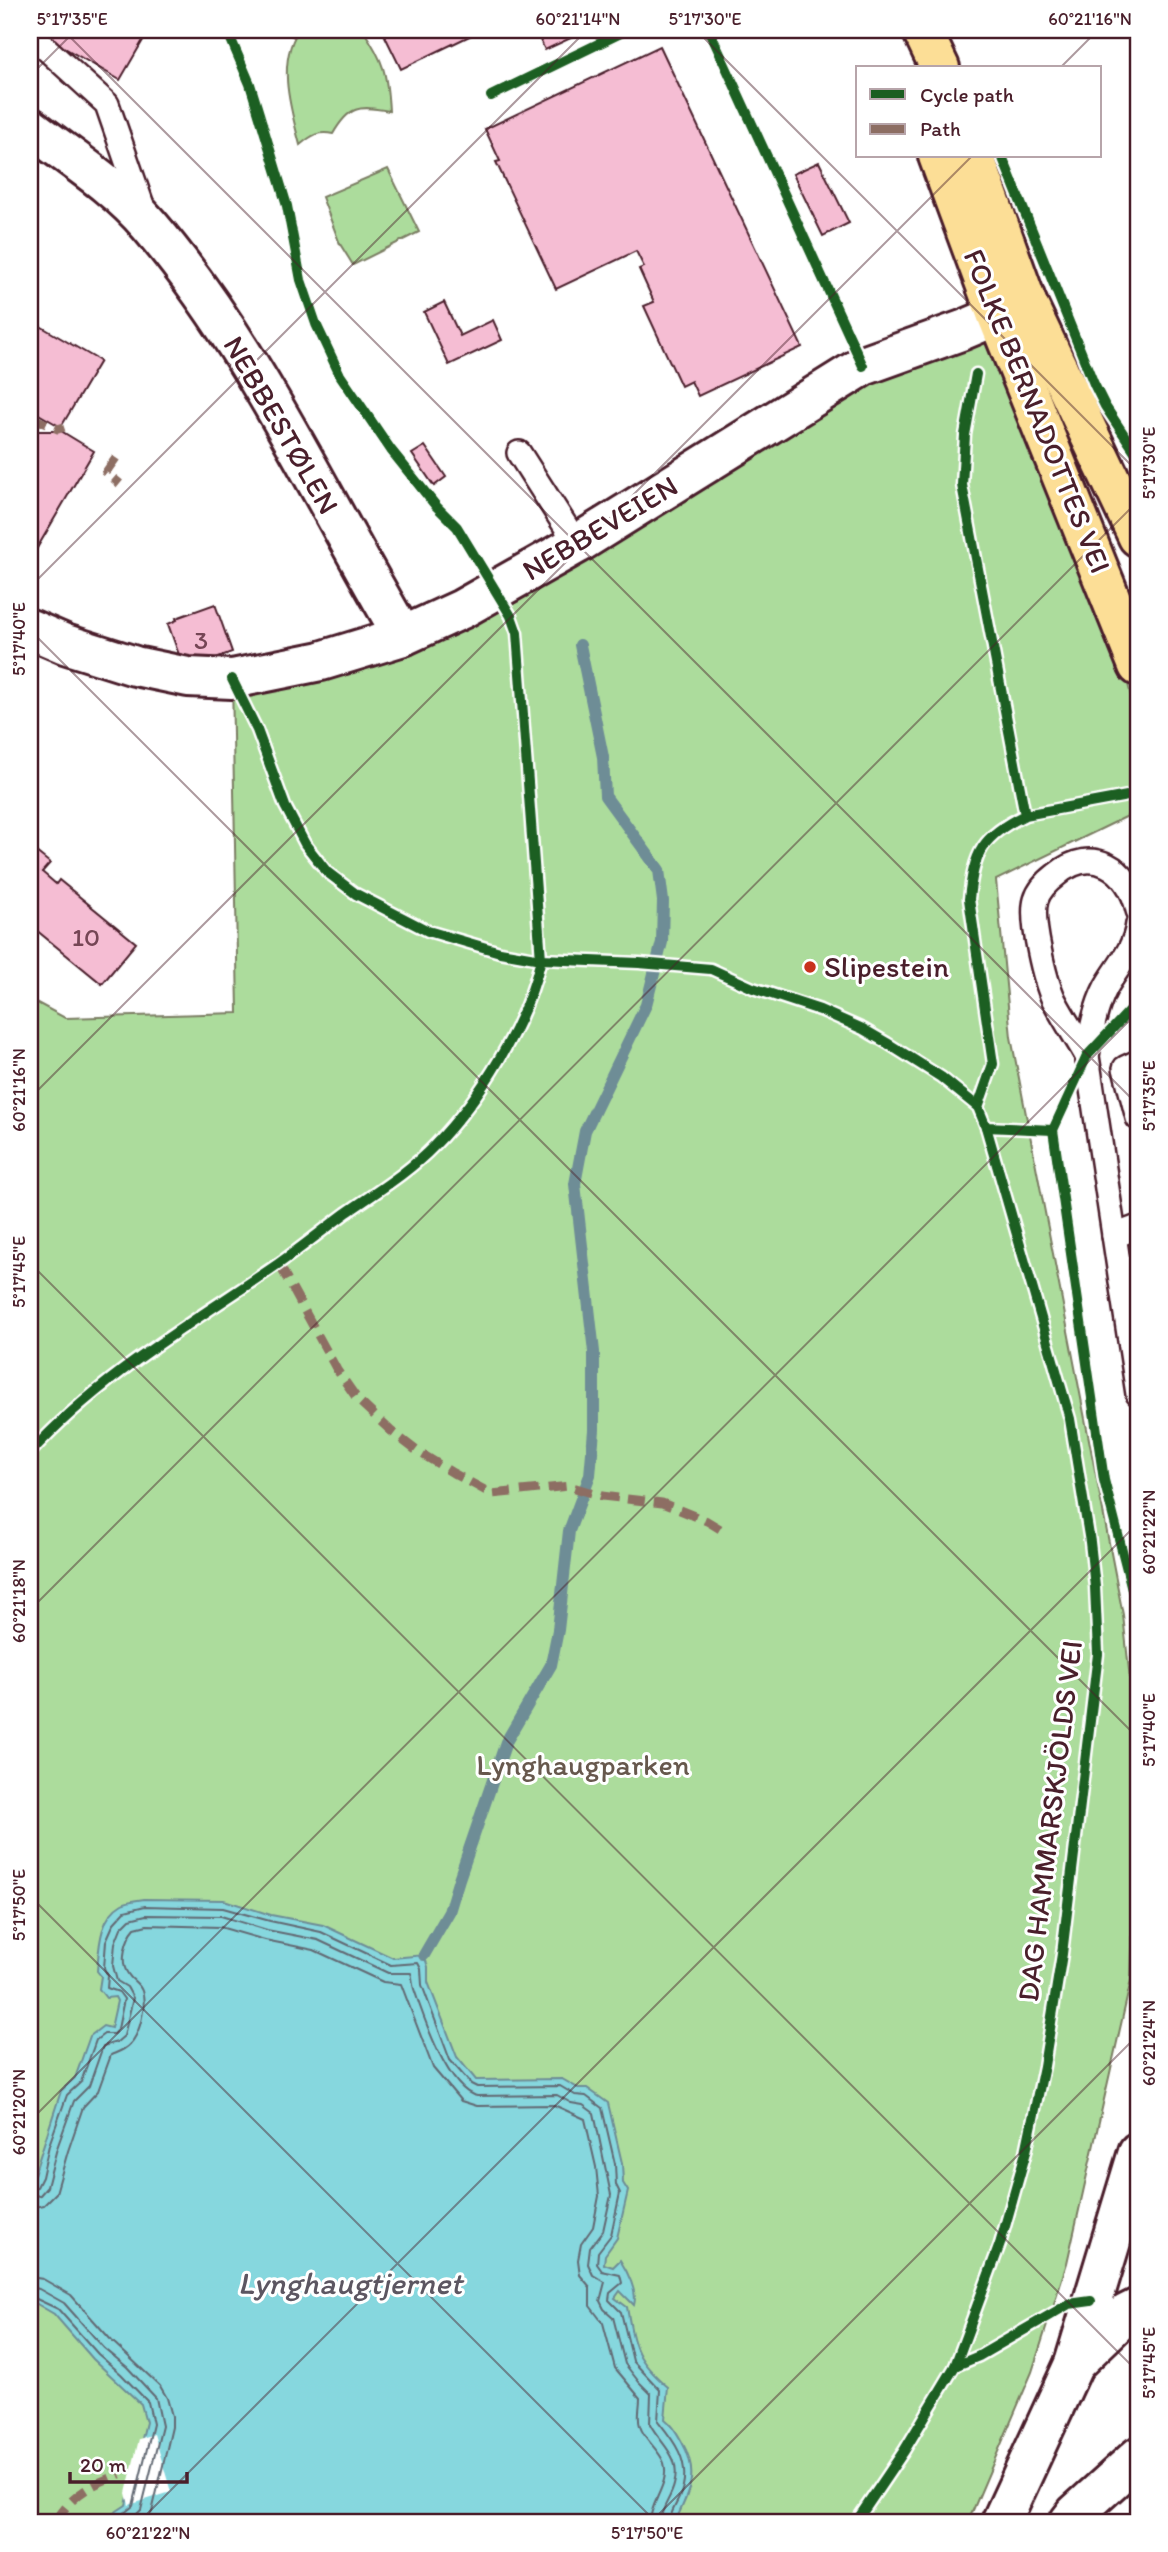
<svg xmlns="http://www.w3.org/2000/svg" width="1168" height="2552" font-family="Itim,sans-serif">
<rect width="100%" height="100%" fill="#fff"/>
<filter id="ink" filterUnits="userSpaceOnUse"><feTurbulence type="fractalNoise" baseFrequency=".0143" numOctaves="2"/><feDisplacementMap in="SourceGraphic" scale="14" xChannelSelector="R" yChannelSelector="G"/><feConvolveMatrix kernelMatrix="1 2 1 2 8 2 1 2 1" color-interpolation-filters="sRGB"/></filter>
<g filter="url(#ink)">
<!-- green -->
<g fill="#acdc9c" stroke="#7b7e64" stroke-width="2">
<path d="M299,30h64c21,31 24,44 26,81 -30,-6 -40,-5 -56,23 -15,-3 -21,1 -33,11 -9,-35 -24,-83 -1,-115z"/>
<polygon points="388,169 419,232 353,265 340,244 322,197"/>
<polygon points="997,316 1093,552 1138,722 1138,811 996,880 1011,1037 1123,1615 1138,1754 1131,1980 1067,2263 1032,2372 968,2522 30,2522 30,999 65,1018 238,1013 232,679 403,636 796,407"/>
</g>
<!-- water -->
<path fill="#86d7de" stroke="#6e8d96" stroke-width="2" d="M144,1899l80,1 47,15 52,10 70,33 31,-3 4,12v15l29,75 19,23 86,-1 16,9h9l21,15 14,60 1,20 5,8 -11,47 -12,17 -1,9 9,3 7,-7c7,11 18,32 14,45l-14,-14 -5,7 12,9c7,41 9,53 41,80l-3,32c8,6 12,14 17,23 18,32 7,50 -7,80h-575l26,-17 20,-83 -5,-18 -48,-45 -39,-45 -24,-14v-113l31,-96 14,-13 15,-42 13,-10 8,2 6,-27 -2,-4 -9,1 -7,-9 2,-13 -4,-5c2,-22 2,-54 25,-67 5,-3 15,-4 22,-5z"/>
<!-- pier -->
<polygon fill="#fff" points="154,2434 171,2492 129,2505 126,2493 139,2439"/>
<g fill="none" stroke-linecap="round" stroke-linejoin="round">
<!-- shore -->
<g stroke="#626973" stroke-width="2">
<path d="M30,2188l7,-1 5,-10 7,-32 18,-50 14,-13 15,-42 8,-6h9l5,-5 6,-30 -5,-7 -12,-4 1,-12 -4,-8 2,-27 8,-18 11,-12 20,-5 78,2 47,13 51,11 70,33 27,-2 3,6 1,16 28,75 21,24 6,3 83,-1 15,9 11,1 16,12 13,56 1,21 4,8 -9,42 -13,17 -1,12 5,7 18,4 2,8 -12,10 -1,7 12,12 12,49 27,29 -2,31c15,19 31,38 25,65 -2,13 -12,23 -14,36"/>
<path d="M30,2197l10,-2 7,-8 10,-39 17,-47 15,-15 14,-40 14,-4 7,-6 9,-38 -6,-11 -10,-6 -4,-15 2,-23 6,-15 9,-9 16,-4 75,1 46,14 51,10 70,33h23c2,5 1,10 3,16 9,27 34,102 63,107l80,-1 14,8 12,2 11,8 17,82 -8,36 -13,17 -2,16 5,11 12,7 -5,19 4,8 9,8 12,47 14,18 12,12 -1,30c11,21 32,32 24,61 -3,13 -13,23 -14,37"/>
<path d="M30,2208l14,-3 12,-12 12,-42 15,-44 15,-16 13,-36c7,-3 14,-5 19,-11 10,-10 17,-39 12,-53 -3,-8 -10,-10 -14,-17 -9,-12 -2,-36 7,-46l12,-3 73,2 45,13 49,10 69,32 18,2 32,84 28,33 16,5 77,-1 31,14 11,48 3,29 -6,31 -12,17 -3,16 2,15 10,12v19l13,17 12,45 25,30c0,9 -3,19 0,28 4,14 19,23 24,37 6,21 -14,39 -14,59"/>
<polyline points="30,2277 43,2279 71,2295 112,2341 160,2386 167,2398 172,2416 172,2427 152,2512 146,2522"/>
<polyline points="30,2287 39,2289 64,2303 104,2348 127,2367 156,2398 162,2426 141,2510 129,2522"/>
<polyline points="30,2296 58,2309 98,2354 121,2374 148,2402 153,2424 133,2506 113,2522"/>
</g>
<!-- stream -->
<polyline stroke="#6e8d96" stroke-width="12" points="424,1955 449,1912 459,1879 506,1742 551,1665 558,1630 569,1531 590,1475 594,1430 594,1352 575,1184 585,1131 646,1005 662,942 663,901 659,870 605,796 603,757 580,645"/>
</g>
<!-- building -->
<g fill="#f5bdd3" stroke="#4a1f2b" stroke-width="2">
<polygon points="38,30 149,30 120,80 37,32"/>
<polygon points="382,30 482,30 401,69"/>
<polygon points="535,30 588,30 545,50"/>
<polygon points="660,46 802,347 698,396 691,381 681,386 644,306 654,302 639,269 644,267 636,251 556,289 496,162 500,161 485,129"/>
<polygon points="819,162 849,223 823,236 793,174"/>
<polygon points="444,302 460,336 493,320 502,340 449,365 424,312"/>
<polygon points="30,320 100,361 61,427 30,409"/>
<polygon points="34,431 61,431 94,451 30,560 30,438"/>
<polygon points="425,446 446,477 434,486 412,454"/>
<polygon points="215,604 232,652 194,666 183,666 168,624 177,620 176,618"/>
<polygon points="30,847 50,863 42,872 56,884 59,880 136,943 102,984 30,925"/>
</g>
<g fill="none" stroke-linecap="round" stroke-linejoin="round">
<!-- service casing -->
<g stroke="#4a1f2b" stroke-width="28">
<g id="service">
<polyline points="30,34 107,104 144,211"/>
<polyline points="519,453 577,544"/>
<path d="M1138,924c-3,25 -20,42 -32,63 -11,21 -15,46 -19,69l51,338"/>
<path d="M1087,1056c-11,-19 -23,-37 -33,-56 -9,-19 -24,-80 -18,-100 3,-10 12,-19 20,-25 36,-31 73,-7 82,35"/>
<polyline points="1138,1062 1125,1068 1138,1118"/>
<polyline points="1114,1236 1138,1227"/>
</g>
</g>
<!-- minor casing -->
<g stroke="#4a1f2b" stroke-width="44">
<g id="minor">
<path d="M30,127c40,31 86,59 119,98 105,123 172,273 254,411"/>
<polyline points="30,629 65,644 135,666 188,677 232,679 321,661 403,636 462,609 577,544 863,366 963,330 1027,303"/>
<polyline points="1074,2364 1126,2314 1138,2308"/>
<polyline points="1069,2522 1076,2513 1138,2457"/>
</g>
</g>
<!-- secondary casing -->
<g stroke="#4a1f2b" stroke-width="44">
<polyline id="secondary" points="1001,2522 1074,2364 1138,2152"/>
</g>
<!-- primary casing -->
<g stroke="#4a1f2b" stroke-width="44">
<g id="primary">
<polyline points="922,30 940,68"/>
<polyline points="938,156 997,316 1138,666"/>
<polyline points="974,156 1027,303 1138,537"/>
</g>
</g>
<!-- service -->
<use href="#service" stroke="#fff" stroke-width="23"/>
<!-- minor -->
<use href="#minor" stroke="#fff" stroke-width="38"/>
<!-- secondary -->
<use href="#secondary" stroke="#fff" stroke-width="38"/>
<!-- primary -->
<use href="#primary" stroke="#fcde96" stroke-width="38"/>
<!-- quiet -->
<g stroke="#8d6e63" stroke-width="9" stroke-dasharray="18 9" stroke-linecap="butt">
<polyline points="289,30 296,34"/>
<polyline points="30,417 58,429 64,427"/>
<polyline points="116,458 106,472 120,484"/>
<polyline points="279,1264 337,1370 358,1400 391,1431 417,1451 453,1473 492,1494 569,1486 602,1496 662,1503 707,1521 727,1533"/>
<path d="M55,2522c19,-29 34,-36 65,-48"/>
</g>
<!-- cycleway casing -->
<g stroke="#fff" stroke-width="15">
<g id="cycleway">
<polyline points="709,30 863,366"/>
<polyline points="491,96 627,30"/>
<polyline points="1002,156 1094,384 1105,406 1138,456"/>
<path d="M976,374l-11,61 -3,50 63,330c-43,21 -51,37 -56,84l24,165 -15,43"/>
<polyline points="232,679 257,730 285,806 305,844 327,872 356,894 428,931 500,952 541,959 639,963 711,969 753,988 820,1010 863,1029 887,1043 941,1077 978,1107 986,1127 1053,1130"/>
<polyline points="1025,815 1138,794"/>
<polyline points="1053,1130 1104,1480 1133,1593 1138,1628"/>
<polyline points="1053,1130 1087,1056 1133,1007 1138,1005"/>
<path d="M30,1453c70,-77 162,-130 248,-189 23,-16 45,-34 68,-51 30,-21 63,-41 88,-67 47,-48 92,-122 107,-187l-24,-326 -6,-17 -54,-89 -21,-21 -45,-56 -51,-75 -24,-51 -15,-44 -14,-74 -37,-122 -23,-54"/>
<polyline points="955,2366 979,2356 1069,2304 1091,2301"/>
<polyline points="856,2522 904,2451 955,2366 1000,2244 1026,2152 1044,2066 1062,1954 1098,1654 1095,1587 1090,1542 1070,1419 986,1127"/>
</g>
</g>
<!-- cycleway -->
<use href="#cycleway" stroke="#1b5e20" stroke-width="10"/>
</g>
</g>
<!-- ticks -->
<path fill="none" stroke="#4a1f2b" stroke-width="2" stroke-opacity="0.45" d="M63,30l1075,1075M696,30l442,442M1060,68l38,-38M30,76l46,-46M30,587l557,-557M30,630l1108,1108M30,1098l942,-942M30,1263l1108,1109M30,1610l1108,-1109M30,1896l626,626M30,2121l1108,-1109M139,2522l999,-999M651,2522l487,-487"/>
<!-- markers -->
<circle fill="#c8321e" stroke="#fff" stroke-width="2.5" cx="810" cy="967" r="7"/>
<g text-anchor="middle" stroke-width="6" stroke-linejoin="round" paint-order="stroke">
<!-- number labels -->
<g font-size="26" fill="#754655">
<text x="201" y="649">3</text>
<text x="86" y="946">10</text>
</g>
<!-- street labels -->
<g font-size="30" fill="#4a1f2b" stroke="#fff">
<text transform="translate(1037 411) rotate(68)" y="10">FOLKE BERNADOTTES VEI</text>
<text transform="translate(281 425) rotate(60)" y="10">NEBBESTØLEN</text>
<text transform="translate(600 528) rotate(-31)" y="10">NEBBEVEIEN</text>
<text transform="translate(1050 1821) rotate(-83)" y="10">DAG HAMMARSKJÖLDS VEI</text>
</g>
<!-- poi labels -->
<g font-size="30" fill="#4a1f2b" stroke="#fff" text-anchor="start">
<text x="824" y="977">Slipestein</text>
</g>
<!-- park labels -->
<g font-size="30" fill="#67584d" stroke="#fff">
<text x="583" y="1775">Lynghaugparken</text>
</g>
<!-- water labels -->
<g font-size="32" font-style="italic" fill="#5c5661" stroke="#fff">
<text x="350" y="2294">Lynghaugtjernet</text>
</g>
</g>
<!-- margin -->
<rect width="1168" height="2552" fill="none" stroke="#fff" stroke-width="77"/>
<!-- legend -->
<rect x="856" y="66" width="245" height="91" fill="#ffffff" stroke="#b7a5aa" stroke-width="2"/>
<rect x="870" y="89" width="35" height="10" fill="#1b5e20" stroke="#b7a5aa" stroke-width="2"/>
<text x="920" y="102" font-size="21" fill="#4a1f2b">Cycle path</text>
<rect x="870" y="124" width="35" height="10" fill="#8d6e63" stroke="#b7a5aa" stroke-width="2"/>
<text x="920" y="136" font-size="21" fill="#4a1f2b">Path</text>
<!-- scale -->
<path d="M70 2472v10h117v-10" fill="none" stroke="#4a1f2b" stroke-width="3.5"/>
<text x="80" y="2472" font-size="21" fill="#4a1f2b" stroke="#ffffff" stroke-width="5" paint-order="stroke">20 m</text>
<rect x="38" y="38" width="1092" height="2476" fill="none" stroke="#4a1f2b" stroke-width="2.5"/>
<g font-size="18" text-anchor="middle" fill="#4a1f2b">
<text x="72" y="25">5°17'35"E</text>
<text x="578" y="25">60°21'14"N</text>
<text x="705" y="25">5°17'30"E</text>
<text x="1090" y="25">60°21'16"N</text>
<text transform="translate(1149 463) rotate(-90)" y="6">5°17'30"E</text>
<text transform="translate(19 639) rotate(-90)" y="6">5°17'40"E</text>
<text transform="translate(19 1090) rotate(-90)" y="6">60°21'16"N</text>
<text transform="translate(1149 1096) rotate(-90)" y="6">5°17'35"E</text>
<text transform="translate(19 1272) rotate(-90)" y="6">5°17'45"E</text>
<text transform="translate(1149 1532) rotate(-90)" y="6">60°21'22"N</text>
<text transform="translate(19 1601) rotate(-90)" y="6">60°21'18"N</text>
<text transform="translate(1149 1730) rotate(-90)" y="6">5°17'40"E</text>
<text transform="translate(19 1905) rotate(-90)" y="6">5°17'50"E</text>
<text transform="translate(1149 2043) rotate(-90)" y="6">60°21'24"N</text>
<text transform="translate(19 2112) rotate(-90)" y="6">60°21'20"N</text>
<text transform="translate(1149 2363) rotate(-90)" y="6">5°17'45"E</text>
<text x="148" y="2539">60°21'22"N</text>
<text x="647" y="2539">5°17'50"E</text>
</g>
</svg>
